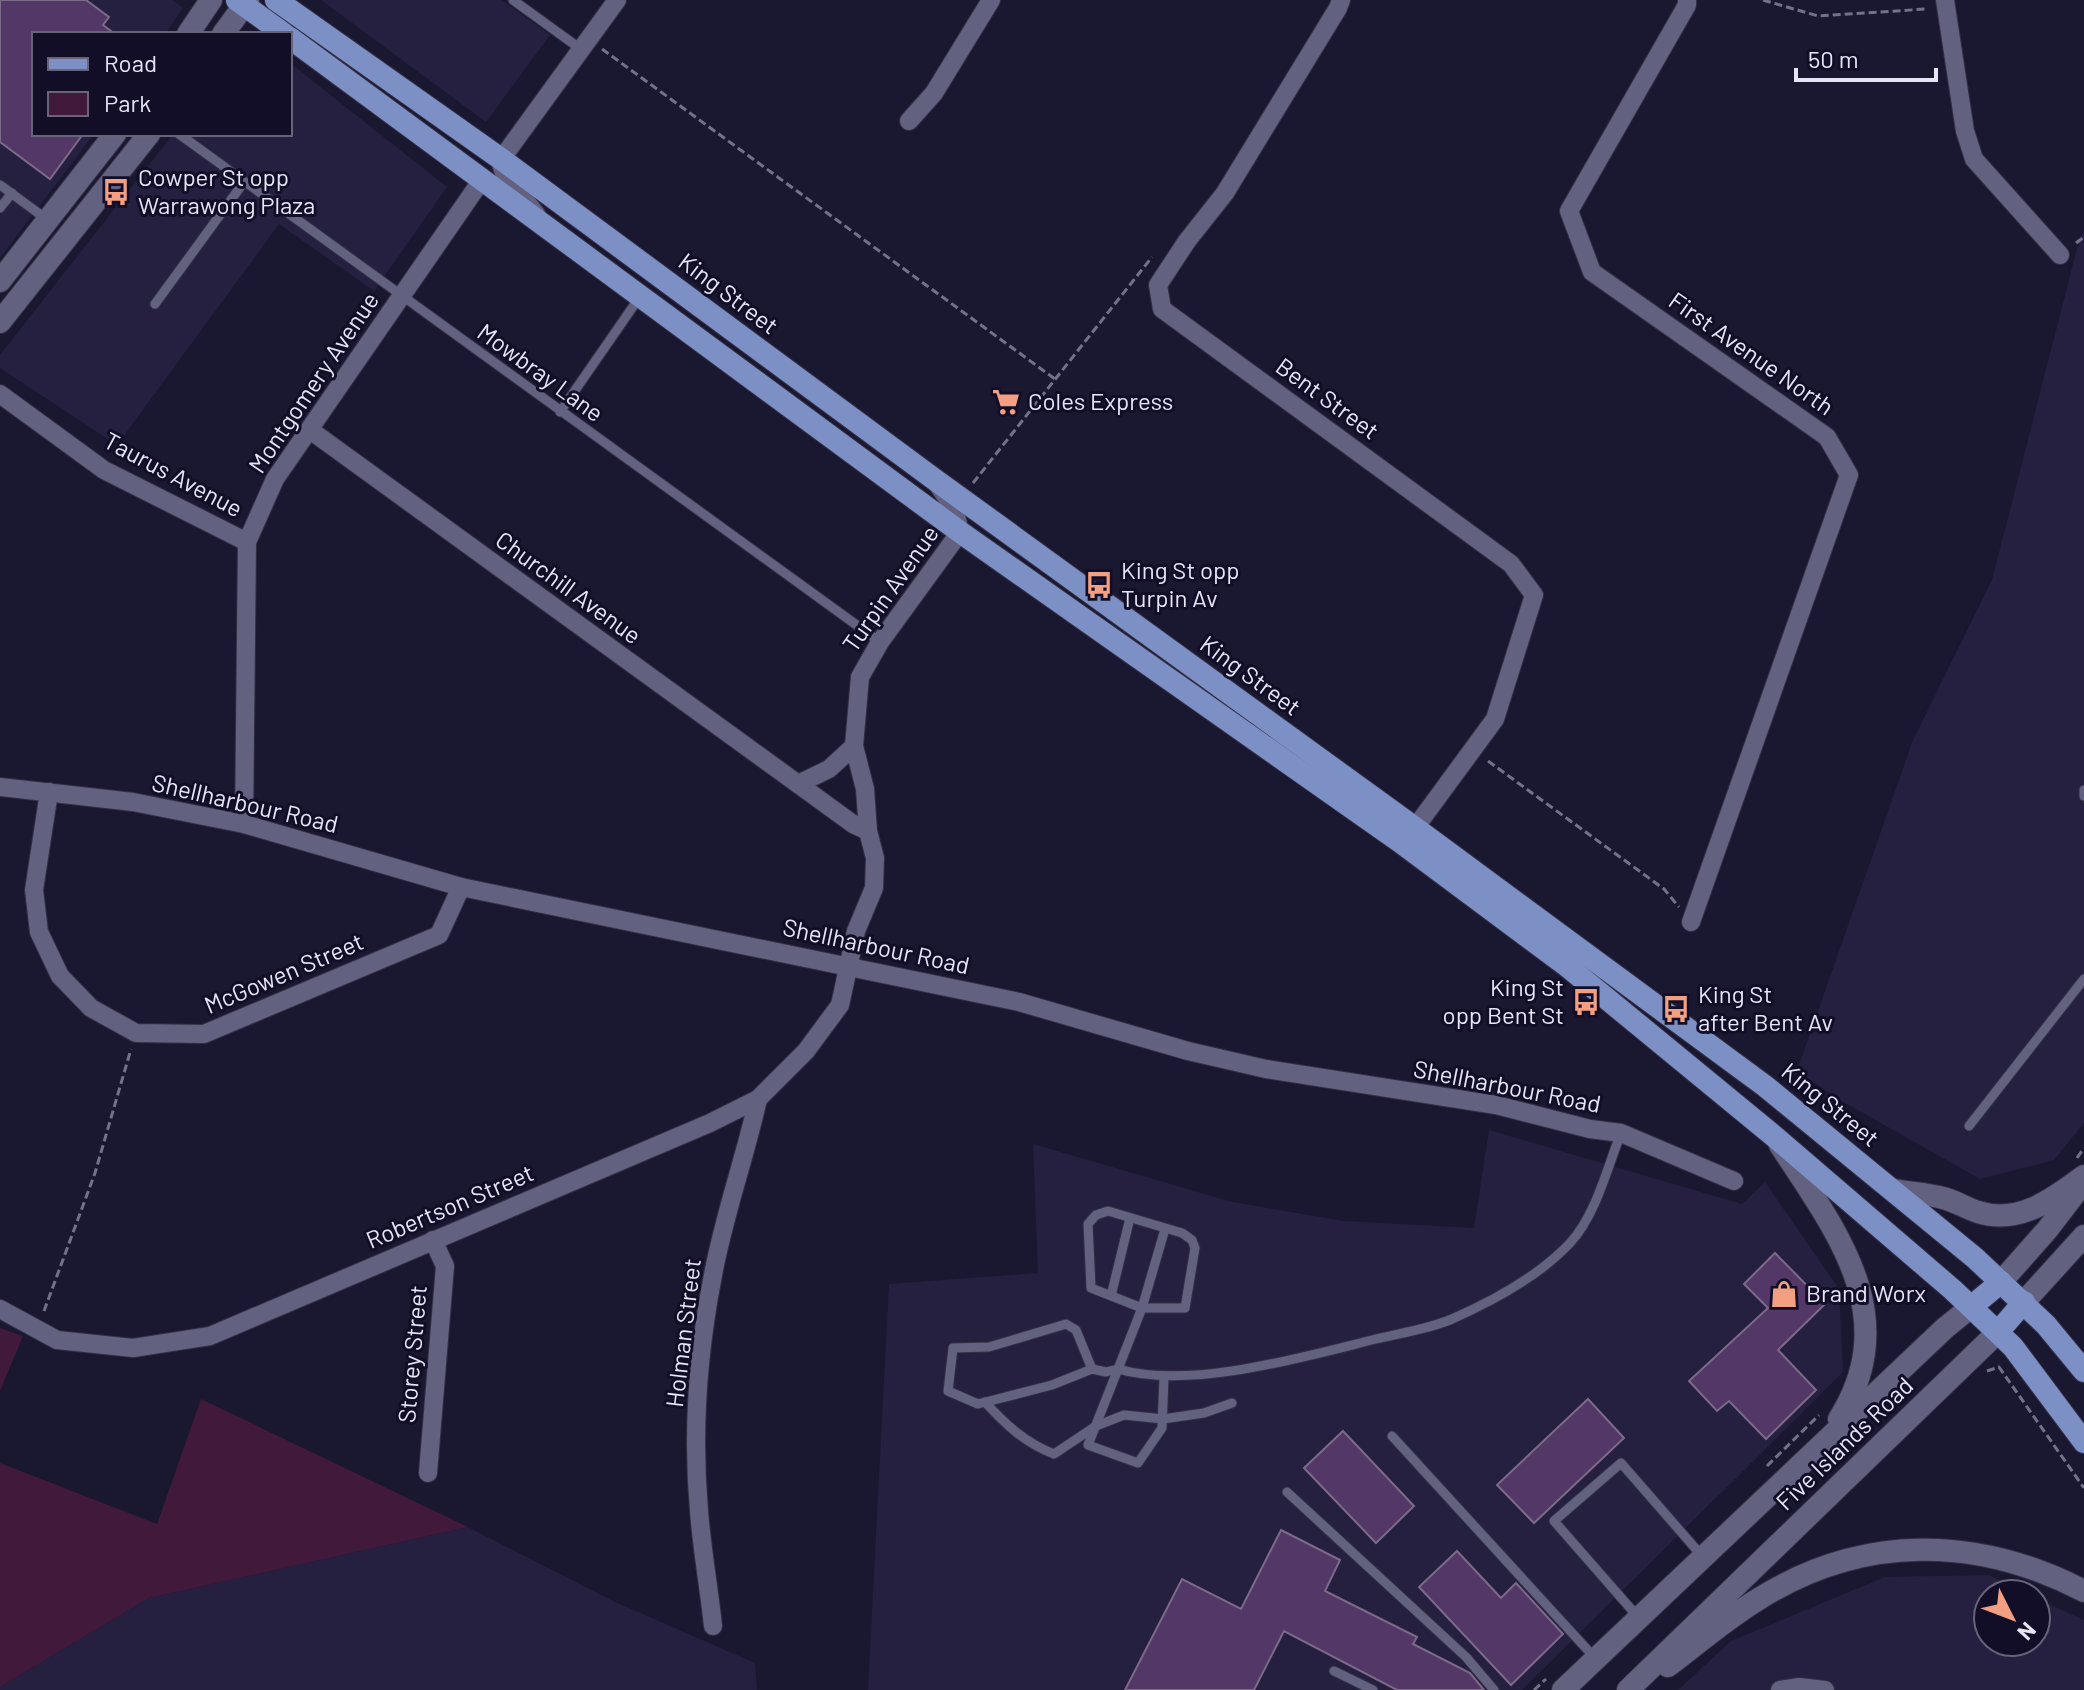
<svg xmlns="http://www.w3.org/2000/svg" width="2084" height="1690" font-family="Barlow,sans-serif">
<rect width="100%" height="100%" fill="#1a1731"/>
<!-- built -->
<g fill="#252040">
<polygon points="0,0 172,0 183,8 165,34 34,34 34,134 94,134 0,258"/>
<polygon points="321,0 502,0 550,35 486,122"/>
<polygon points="290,63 447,187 374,291 279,224 117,445 0,368 0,355 173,134 290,134"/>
<polygon points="2084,233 2084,1123 2054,1160 1980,1179 1840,1100 1797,1071 1913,740 1992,580 2080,237"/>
<polygon points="1489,1130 1742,1204 1765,1182 1839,1289 1843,1372 1522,1690 868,1690 889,1284 1038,1273 1033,1144 1232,1202 1344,1221 1474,1228"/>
<polygon points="468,1527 615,1602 755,1663 757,1690 0,1690 0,1687 149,1598"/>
<polygon points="1989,1575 2028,1594 1988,1594 1988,1642 2036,1642 2036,1598 2084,1620 2084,1690 1678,1690 1731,1641 1885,1577"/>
</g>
<!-- green -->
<g fill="#40193b">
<polygon points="0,1328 23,1336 0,1391"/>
<polygon points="201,1399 468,1527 149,1598 0,1687 0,1463 157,1524"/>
</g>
<!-- building -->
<g fill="#533767" stroke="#7b6a88" stroke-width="2">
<polygon points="0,0 86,0 109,17 103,25 115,34 34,34 34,134 83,134 50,179 0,142"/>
<polygon points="1775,1253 1825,1304 1778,1350 1816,1390 1766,1439 1729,1401 1717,1411 1689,1381 1768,1308 1744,1284"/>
<polygon points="1588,1399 1624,1438 1534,1523 1497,1485"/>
<polygon points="1343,1431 1414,1506 1376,1543 1304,1468"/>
<polygon points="1281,1530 1340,1560 1325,1591 1417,1637 1413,1644 1470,1673 1484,1690 1397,1690 1284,1631 1254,1690 1125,1690 1182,1579 1241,1609"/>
<polygon points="1457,1551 1501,1598 1516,1583 1563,1634 1511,1685 1419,1587"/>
</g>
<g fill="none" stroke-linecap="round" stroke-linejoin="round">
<!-- service casing -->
<g stroke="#333045" stroke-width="11">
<g id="service">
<polyline points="513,0 582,50"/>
<polyline points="179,134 880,642"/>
<polyline points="0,185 49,221"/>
<polyline points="0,208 12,193"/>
<polyline points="155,304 244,182"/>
<polyline points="560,412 639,298"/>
<polyline points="2084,790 2084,796"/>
<polyline points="1969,1126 2084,979"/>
<polygon points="1108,1211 1182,1233 1192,1240 1195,1248 1185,1308 1142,1308 1091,1288 1088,1224 1096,1215"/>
<path d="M1165,1229l-23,79 -24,61c72,21 185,-12 258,-30 25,-6 53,-10 76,-20 41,-18 87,-43 118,-76 26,-28 37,-75 51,-110"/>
<polyline points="1111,1296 1130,1218"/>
<polyline points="1092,1369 1076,1330 1066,1324 989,1347 953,1348 948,1391 978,1404 1052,1385 1092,1369 1106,1372 1118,1369"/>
<polyline points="1118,1369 1088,1445 1138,1463 1162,1428 1164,1377"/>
<path d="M985,1402c20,22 40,41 69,52l42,-28 28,-11 39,4 41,-6 28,-10"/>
<polyline points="1392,1436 1595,1658"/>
<polyline points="1287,1492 1466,1657 1494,1690"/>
<polyline points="1638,1617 1554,1521 1621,1463 1702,1556"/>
<polyline points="1334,1671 1373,1690"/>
</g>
</g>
<!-- minor casing -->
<g stroke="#333045" stroke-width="20">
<g id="minor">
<polyline points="1341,0 1338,8 1225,193 1187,241 1158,285 1162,309 1511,564 1534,595 1495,719 1415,828"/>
<polyline points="1687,0 1687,5 1569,211 1592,272 1827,437 1849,475 1691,922"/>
<polyline points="1945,0 1965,131 1974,159 2060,255"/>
<polyline points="909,121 934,93 991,0"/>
<polyline points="536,214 504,173 500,161 617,0"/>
<polyline points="0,394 104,470 247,542"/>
<polyline points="310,430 798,784 853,824 868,831"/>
<polyline points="798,784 829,769 854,746"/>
<polyline points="0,787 133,802 244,824 461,887 1019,1002 1188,1051 1266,1069 1496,1105 1590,1129 1621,1133 1734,1181"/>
<polyline points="49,792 34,890 39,932 60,976 91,1008 136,1033 204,1034 439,935 461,887"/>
<polyline points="244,824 247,542 275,479 481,181"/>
<polyline points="0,1309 57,1340 133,1348 210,1336 710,1123 758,1099 806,1051 840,1005 856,931 874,888 875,858 868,831 865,789 854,746 860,677 880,642 960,532 954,508 938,485"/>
<polyline points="428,1473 445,1266 433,1240"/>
<path d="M713,1626c-4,-38 -11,-76 -14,-115 -7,-78 -1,-159 14,-236 11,-60 32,-117 45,-176"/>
<polyline points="1780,1690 1799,1687 1825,1690"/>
</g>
</g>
<!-- secondary casing -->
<g stroke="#333045" stroke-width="24">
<g id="secondary">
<polyline points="188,34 211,0"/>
<polyline points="223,34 248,0"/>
<polyline points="0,281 115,134"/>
<polyline points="0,322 149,134"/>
<path d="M1780,1145c56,86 124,171 59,274"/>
<path d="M1894,1190c16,3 34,4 49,8 12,3 23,10 35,14 41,13 75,-13 106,-36"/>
<polyline points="2001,1282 2047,1230 2080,1187"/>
<polyline points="2024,1302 2084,1236"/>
<path d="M1668,1666c29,-22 58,-47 89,-66 104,-66 219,-65 327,-9"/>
<polyline points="1563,1690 1945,1328 1971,1307"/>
<polyline points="1628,1690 1998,1332"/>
</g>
</g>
<!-- primary casing -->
<g stroke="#333045" stroke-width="24">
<g id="primary">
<polyline points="237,0 284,34"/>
<polyline points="276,0 501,159 934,479 1415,828 1765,1086 1975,1258 2046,1325 2084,1371"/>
<polyline points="290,38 960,532 1399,841 1567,966 1775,1137 1953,1290 2013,1347 2084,1442"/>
<polyline points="1971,1307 2001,1282"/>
<polyline points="1998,1332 2024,1302"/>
</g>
</g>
<!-- path -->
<g stroke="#737187" stroke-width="3" stroke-dasharray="8 4" stroke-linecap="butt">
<polyline points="1763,0 1818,16 1926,9"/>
<polyline points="602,49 1055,379"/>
<polyline points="2076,243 2084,237"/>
<polyline points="973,483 1152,257"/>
<polyline points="1488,761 1664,889 1679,907"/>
<polyline points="2077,1158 2084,1148"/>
<polyline points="44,1311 95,1173 131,1049"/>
<polyline points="1987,1371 1999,1367 2084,1488"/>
<polyline points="1767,1466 1819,1415"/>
<polyline points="1534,1690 1546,1679"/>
</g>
<!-- service -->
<use href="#service" stroke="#636180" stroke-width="9"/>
<!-- minor -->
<use href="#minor" stroke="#636180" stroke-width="18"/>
<!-- secondary -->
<use href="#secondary" stroke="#636180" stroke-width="22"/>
<!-- primary -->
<use href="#primary" stroke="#7d90c6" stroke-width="22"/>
</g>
<!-- icons -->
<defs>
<g id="bus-bare" transform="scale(2.16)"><path d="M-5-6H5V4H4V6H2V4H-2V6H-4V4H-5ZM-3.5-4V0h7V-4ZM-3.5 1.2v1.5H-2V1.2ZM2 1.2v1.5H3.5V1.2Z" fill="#f39f82" stroke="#120e27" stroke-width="2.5" paint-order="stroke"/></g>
<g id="supermarket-bare" transform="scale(2.16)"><path d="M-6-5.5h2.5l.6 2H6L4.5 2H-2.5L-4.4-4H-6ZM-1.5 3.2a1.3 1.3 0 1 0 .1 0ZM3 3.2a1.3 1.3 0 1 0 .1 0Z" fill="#f39f82" stroke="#120e27" stroke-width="2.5" paint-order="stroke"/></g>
<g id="shop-bare" transform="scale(2.16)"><path d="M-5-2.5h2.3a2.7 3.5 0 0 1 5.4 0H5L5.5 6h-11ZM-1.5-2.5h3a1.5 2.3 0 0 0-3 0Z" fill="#f39f82" stroke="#120e27" stroke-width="2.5" paint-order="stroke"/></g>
</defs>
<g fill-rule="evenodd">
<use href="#bus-bare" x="116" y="192"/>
<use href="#supermarket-bare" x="1006" y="402"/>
<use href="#bus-bare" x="1099" y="585"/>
<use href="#bus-bare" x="1586" y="1002"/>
<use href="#bus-bare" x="1676" y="1009"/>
<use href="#shop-bare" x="1784" y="1294"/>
</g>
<g text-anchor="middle" stroke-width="6" stroke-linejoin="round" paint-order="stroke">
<!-- poi labels -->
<g font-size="24" fill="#e6e5f7" stroke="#120e27" text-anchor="start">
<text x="138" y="186">Cowper St opp<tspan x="138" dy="28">Warrawong Plaza</tspan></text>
<text x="1028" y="410">Coles Express</text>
<text x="1121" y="579">King St opp<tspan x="1121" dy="28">Turpin Av</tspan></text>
<text x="1564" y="996" text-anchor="end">King St<tspan x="1564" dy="28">opp Bent St</tspan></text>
<text x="1698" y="1003">King St<tspan x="1698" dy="28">after Bent Av</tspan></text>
<text x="1806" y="1302">Brand Worx</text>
</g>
<!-- street labels -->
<g font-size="24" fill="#e6e5f7" stroke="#120e27">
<text transform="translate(728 294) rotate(37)" y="8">King Street</text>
<text transform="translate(1751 354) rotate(35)" y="8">First Avenue North</text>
<text transform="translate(540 373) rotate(36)" y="8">Mowbray Lane</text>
<text transform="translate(314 383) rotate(-56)" y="8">Montgomery Avenue</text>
<text transform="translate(1327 399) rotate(36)" y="8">Bent Street</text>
<text transform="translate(173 475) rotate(28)" y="8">Taurus Avenue</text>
<text transform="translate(568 588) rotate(36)" y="8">Churchill Avenue</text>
<text transform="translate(891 589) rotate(-55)" y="8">Turpin Avenue</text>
<text transform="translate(1250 676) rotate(36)" y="8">King Street</text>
<text transform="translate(245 804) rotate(13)" y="8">Shellharbour Road</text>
<text transform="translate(876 947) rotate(12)" y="8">Shellharbour Road</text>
<text transform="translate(284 974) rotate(-23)" y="8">McGowen Street</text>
<text transform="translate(1507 1087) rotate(11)" y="8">Shellharbour Road</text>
<text transform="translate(1830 1105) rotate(39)" y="8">King Street</text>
<text transform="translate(450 1207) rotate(-23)" y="8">Robertson Street</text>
<text transform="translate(684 1333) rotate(-83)" y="8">Holman Street</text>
<text transform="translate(413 1354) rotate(-85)" y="8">Storey Street</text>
<text transform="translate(1845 1444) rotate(-44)" y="8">Five Islands Road</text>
</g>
</g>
<!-- legend -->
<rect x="32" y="32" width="260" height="104" fill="#120e27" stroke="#67647a" stroke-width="2"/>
<rect x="48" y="58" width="40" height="12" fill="#7d90c6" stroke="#67647a" stroke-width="2"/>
<text x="104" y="72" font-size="24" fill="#e6e5f7">Road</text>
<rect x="48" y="92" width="40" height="24" fill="#40193b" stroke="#67647a" stroke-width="2"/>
<text x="104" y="112" font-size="24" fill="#e6e5f7">Park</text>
<!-- north arrow -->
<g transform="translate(2012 1618) rotate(132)"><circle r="38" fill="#120e27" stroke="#67647a" stroke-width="2"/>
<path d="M0-6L14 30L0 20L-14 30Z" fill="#f39f82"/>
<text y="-12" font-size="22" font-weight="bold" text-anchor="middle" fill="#e6e5f7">N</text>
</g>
<!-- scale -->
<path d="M1796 68v12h140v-12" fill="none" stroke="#e6e5f7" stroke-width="4"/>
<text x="1808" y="68" font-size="24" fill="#e6e5f7" stroke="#120e27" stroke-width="6" paint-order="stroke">50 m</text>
</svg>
